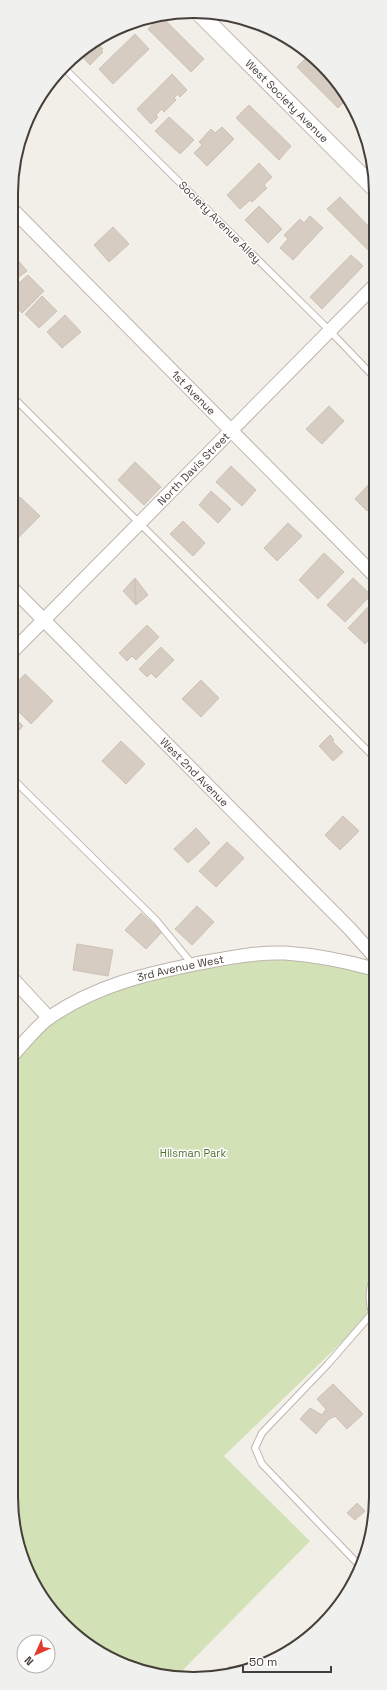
<svg xmlns="http://www.w3.org/2000/svg" width="387" height="1690" font-family="'Space Grotesk',sans-serif">
<rect width="100%" height="100%" fill="#f2efe9"/>
<!-- green -->
<polygon fill="#d2e2b6" points="284,954 374,970 374,1311 224,1456 310,1541 176,1677 113,1660 56,1617 25,1566 11,1496 12,1058 50,1019 131,980"/>
<!-- building -->
<g fill="#d6ccc2" stroke="#cdc1b3">
<polygon points="161,16 204,59 191,72 148,29"/>
<polygon points="135,34 149,49 113,84 99,69"/>
<polygon points="93,43 95,45 97,43 103,49 101,51 103,52 90,65 79,53 83,49"/>
<polygon points="309,55 330,75 347,99 338,108 297,67"/>
<polygon points="172,74 187,90 180,97 178,94 174,98 176,100 164,112 162,109 156,115 158,117 151,124 137,109"/>
<polygon points="249,105 291,146 279,160 236,118"/>
<polygon points="169,117 194,140 180,154 155,131"/>
<polygon points="222,127 234,139 207,166 194,153 202,145 199,142 211,129 215,133"/>
<polygon points="259,163 272,177 264,185 267,188 252,202 250,200 240,209 227,195"/>
<polygon points="340,197 374,232 374,249 371,253 327,209"/>
<polygon points="259,206 282,229 268,243 245,220"/>
<polygon points="310,216 323,228 293,260 280,248 288,239 284,235 300,219 304,223"/>
<polygon points="113,227 129,244 109,262 94,245"/>
<polygon points="13,254 27,271 12,282 12,255"/>
<polygon points="351,255 363,266 322,309 310,297"/>
<polygon points="28,275 44,291 22,313 12,302 12,289"/>
<polygon points="42,296 57,311 39,328 25,314"/>
<polygon points="65,315 81,332 62,348 47,332"/>
<polygon points="329,406 344,421 322,444 306,429"/>
<polygon points="135,462 161,487 144,505 118,480"/>
<polygon points="231,466 256,490 242,506 216,482"/>
<polygon points="12,479 17,484 12,489"/>
<polygon points="374,479 374,504 367,511 355,499"/>
<polygon points="211,491 231,509 218,523 199,505"/>
<polygon points="20,497 40,516 17,539 12,534 12,505"/>
<polygon points="183,521 205,543 193,556 170,534"/>
<polygon points="288,523 302,536 277,561 264,548"/>
<polygon points="324,553 344,572 318,599 299,580"/>
<polygon points="135,578 136,605 123,591"/>
<polygon points="135,578 148,595 136,605"/>
<polygon points="353,578 371,595 345,622 327,605"/>
<polygon points="374,601 374,634 365,644 348,628"/>
<polygon points="147,625 159,637 136,660 132,656 127,661 119,653"/>
<polygon points="161,647 174,660 156,678 151,673 147,677 139,669"/>
<polygon points="25,674 53,701 31,724 12,705 12,688"/>
<polygon points="201,680 219,698 201,717 182,699"/>
<polygon points="12,715 23,726 12,738"/>
<polygon points="330,735 334,740 332,741 343,752 333,761 319,746"/>
<polygon points="121,741 145,764 126,784 102,761"/>
<polygon points="343,816 359,831 340,850 325,835"/>
<polygon points="196,828 210,843 188,863 174,849"/>
<polygon points="227,842 244,858 216,887 199,871"/>
<polygon points="197,906 214,922 192,945 175,929"/>
<polygon points="141,913 162,932 146,949 125,930"/>
<polygon points="77,944 113,950 108,976 73,970"/>
<polygon points="333,1384 363,1414 347,1429 335,1416 328,1420 316,1434 300,1419 310,1408 322,1415 326,1409 317,1399"/>
<polygon points="374,1430 374,1443 368,1437"/>
<polygon points="357,1503 365,1511 355,1520 347,1513"/>
<polygon points="230,1666 237,1673 223,1675"/>
</g>
<g fill="none" stroke-linecap="round" stroke-linejoin="round">
<!-- service casing -->
<g stroke="#bdb5ac" stroke-width="8">
<g id="service">
<polyline points="65,69 330,331 374,377"/>
<polyline points="12,396 374,757"/>
<polyline points="12,778 156,920 193,965"/>
<polyline points="359,1565 262,1464 255,1448 262,1433 328,1364 374,1311"/>
</g>
</g>
<!-- minor casing -->
<g stroke="#bdb5ac" stroke-width="15">
<g id="minor">
<path id="s1" d="M13,210l361,365"/>
<path id="s2" d="M12,588l338,341 24,27"/>
<path id="s3" d="M12,652l362,-366"/>
<polyline points="12,978 49,1018"/>
<path id="s4" d="M12,1056c11,-12 25,-30 38,-39 47,-32 96,-43 150,-54 28,-5 57,-11 85,-10 30,2 60,8 89,16"/>
<polyline points="374,1307 373,1296 374,1287"/>
</g>
</g>
<!-- tertiary casing -->
<g stroke="#bdb5ac" stroke-width="18">
<g id="tertiary">
<path id="s5" d="M200,14l174,174"/>
</g>
</g>
<!-- service -->
<use href="#service" stroke="#fff" stroke-width="6"/>
<!-- minor -->
<use href="#minor" stroke="#fff" stroke-width="13"/>
<!-- tertiary -->
<use href="#tertiary" stroke="#fff" stroke-width="16"/>
</g>
<g text-anchor="middle" stroke-width="3" stroke-linejoin="round" paint-order="stroke">
<!-- street labels -->
<g font-size="11" fill="#453f38" stroke="#fff">
<text dy="4" stroke="none"><textPath href="#s5" startOffset="123">West Society Avenue</textPath></text>
<text transform="translate(220 222) rotate(45)" y="4">Society Avenue Alley</text>
<text dy="4" stroke="none"><textPath href="#s1" startOffset="257">1st Avenue</textPath></text>
<text dy="4" stroke="none"><textPath href="#s3" startOffset="258">North Davis Street</textPath></text>
<text dy="4" stroke="none"><textPath href="#s2" startOffset="259">West 2nd Avenue</textPath></text>
<text dy="4" stroke="none"><textPath href="#s4" startOffset="195">3rd Avenue West</textPath></text>
</g>
<!-- park labels -->
<g font-size="11" fill="#4f7131" stroke="#fff">
<text x="193" y="1157">Hilsman Park</text>
</g>
</g>
<!-- crop -->
<path d="M0 0H387V1690H0ZM193 18H194A175 175 0 0 1 369 193V1497A175 175 0 0 1 194 1672H193A175 175 0 0 1 18 1497V193A175 175 0 0 1 193 18Z" fill="#f0f0ef" fill-rule="evenodd"/>
<path fill="none" stroke="#453f38" stroke-width="2" d="M193 18H194A175 175 0 0 1 369 193V1497A175 175 0 0 1 194 1672H193A175 175 0 0 1 18 1497V193A175 175 0 0 1 193 18Z"/>
<!-- north arrow -->
<g transform="translate(36 1654) rotate(225)"><circle r="19" fill="#ffffff" stroke="#b5b2af"/>
<path d="M0-3L7 15L0 10L-7 15Z" fill="#e33a30"/>
<text y="-6" font-size="11" font-weight="bold" text-anchor="middle" fill="#453f38">N</text>
</g>
<!-- scale -->
<path d="M243 1666v6h88v-6" fill="none" stroke="#453f38" stroke-width="2"/>
<text x="249" y="1666" font-size="12" fill="#453f38" stroke="#ffffff" stroke-width="3" paint-order="stroke">50 m</text>
</svg>
